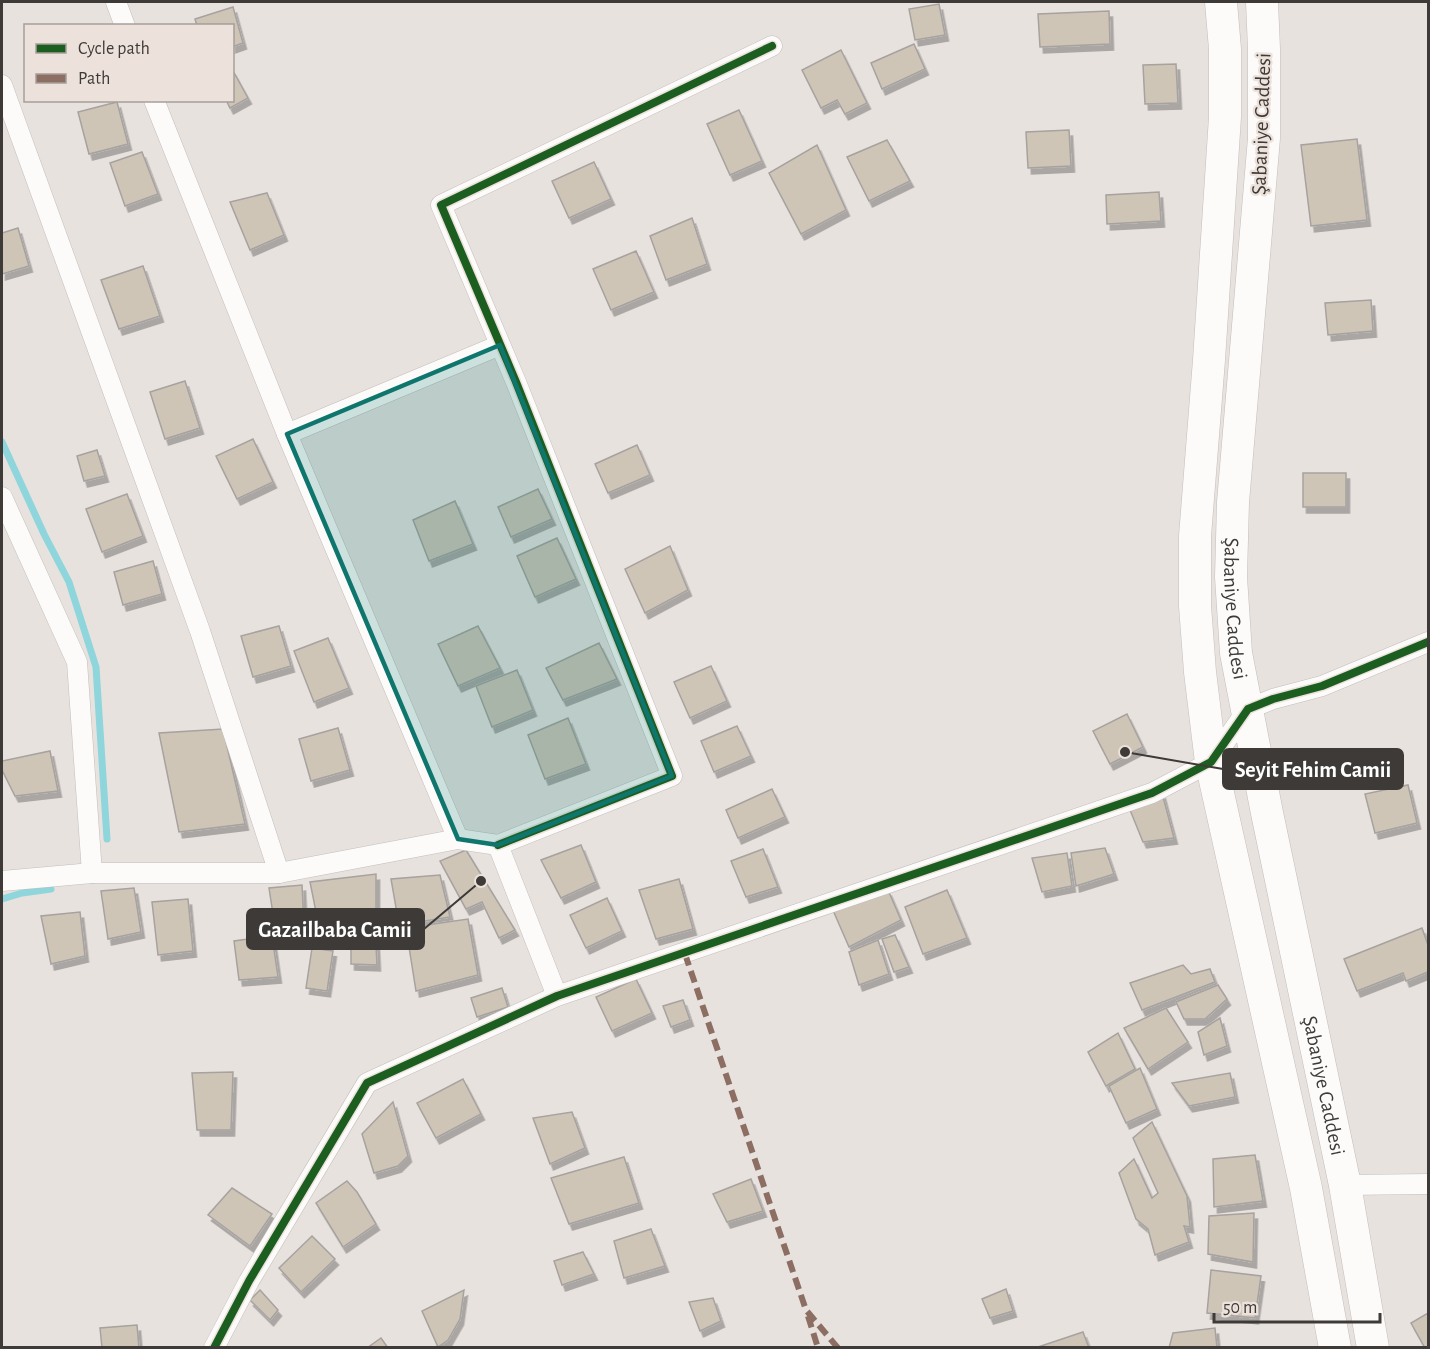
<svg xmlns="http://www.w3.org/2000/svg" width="1430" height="1349" font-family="'Alegreya Sans',sans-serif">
<defs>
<filter id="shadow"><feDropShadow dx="3.5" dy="6" stdDeviation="0" flood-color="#0004"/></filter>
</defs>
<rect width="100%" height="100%" fill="#e8e2df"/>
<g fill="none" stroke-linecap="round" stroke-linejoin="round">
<!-- stream -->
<g stroke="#8fd5dc" stroke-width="7">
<polyline points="2,442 44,534 69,582 96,667 107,839"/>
<polyline points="2,899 22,893 51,889"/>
</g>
</g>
<!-- building -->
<g fill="#cfc5b7" stroke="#a6a29f" stroke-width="1.5" filter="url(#shadow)">
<polygon points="939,4 945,35 915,40 909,9"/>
<polygon points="233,7 243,43 232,47 232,26 197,26 195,19"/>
<polygon points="1109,11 1110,44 1040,47 1038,14"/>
<polygon points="914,44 925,69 882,89 871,63"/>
<polygon points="841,50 867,103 845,114 837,100 821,108 802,70"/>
<polygon points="1176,64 1178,103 1145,104 1143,65"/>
<polygon points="232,69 248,98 230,108 226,100 232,100"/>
<polygon points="117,102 128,144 89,154 78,112"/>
<polygon points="739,110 762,161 730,175 707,124"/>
<polygon points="1069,130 1071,166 1028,168 1026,132"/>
<polygon points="1357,139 1367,220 1311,226 1301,145"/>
<polygon points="887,140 910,181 869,201 847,157"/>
<polygon points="817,145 846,210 801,234 769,173"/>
<polygon points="142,152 158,194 125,206 110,163"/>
<polygon points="594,162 611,199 569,218 552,181"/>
<polygon points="1159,192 1161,221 1107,224 1106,195"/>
<polygon points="267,193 284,235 250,250 230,202"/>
<polygon points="692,218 707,264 666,280 650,236"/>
<polygon points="18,228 29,266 2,274 2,233"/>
<polygon points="636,251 654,292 611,310 593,269"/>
<polygon points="143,266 160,316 119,329 101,280"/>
<polygon points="1371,300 1373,331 1328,335 1325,303"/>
<polygon points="185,381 200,428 165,439 150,392"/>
<polygon points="253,439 273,482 237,499 216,456"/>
<polygon points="637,445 650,475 608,493 595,464"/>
<polygon points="97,450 105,476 84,481 77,456"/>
<rect x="1303" y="473" width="43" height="34"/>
<polygon points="538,489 552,519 511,537 498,507"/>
<polygon points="127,494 143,536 102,552 86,509"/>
<polygon points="455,501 473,544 429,561 413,520"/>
<polygon points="557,538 576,579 535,597 517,556"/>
<polygon points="670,546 688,590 645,613 625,569"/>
<polygon points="153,561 162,594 123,605 114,572"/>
<polygon points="279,626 291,666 253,677 241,636"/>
<polygon points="478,626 500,668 458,686 438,644"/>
<polygon points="328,638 349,688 314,702 294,651"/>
<polygon points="599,643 617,679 563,700 546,668"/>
<polygon points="711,666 727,701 690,718 674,682"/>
<polygon points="517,670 533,710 492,727 476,686"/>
<polygon points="1127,714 1143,747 1110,764 1093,731"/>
<polygon points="568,718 586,764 545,779 528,735"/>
<polygon points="737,726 751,756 714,772 701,741"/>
<polygon points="338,728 350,770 311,781 299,739"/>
<polygon points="223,729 245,824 179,832 159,733"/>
<polygon points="50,751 58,791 15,796 2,770 2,761"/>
<polygon points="1408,785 1417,823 1375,833 1365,794"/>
<polygon points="772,789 785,817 738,838 726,810"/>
<polygon points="1162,793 1174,838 1143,842 1128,805"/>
<polygon points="581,845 596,882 561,898 541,860"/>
<polygon points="1105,848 1114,874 1076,886 1071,853"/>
<polygon points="763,849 778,887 746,897 731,861"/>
<polygon points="466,850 515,930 499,938 482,902 466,909 440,861"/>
<polygon points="1067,853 1072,886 1042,892 1032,858"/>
<polygon points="376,874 376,912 317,917 310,882"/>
<polygon points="440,875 450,917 399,925 391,879"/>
<polygon points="679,879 693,929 656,939 639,890"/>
<polygon points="302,885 304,925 275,927 269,888"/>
<polygon points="134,888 141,932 108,939 101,891"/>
<polygon points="888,890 901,920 849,947 832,908"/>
<polygon points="947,890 967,938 923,954 905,907"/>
<polygon points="607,898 622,931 586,948 570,915"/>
<polygon points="188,899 193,951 158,955 152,902"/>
<polygon points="80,912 85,956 51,964 41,916"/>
<polygon points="468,919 478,975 416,991 406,928"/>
<polygon points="351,926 375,926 377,965 351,964"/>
<polygon points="1422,928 1428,945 1428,972 1406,981 1403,973 1357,991 1344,959"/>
<polygon points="895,935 909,967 894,972 882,939"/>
<polygon points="272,936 278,977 239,980 234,941"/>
<polygon points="878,940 889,974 859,985 849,952"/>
<polygon points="312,948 333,951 327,991 306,988"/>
<polygon points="1183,965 1191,974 1210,969 1215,982 1142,1010 1130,983"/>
<polygon points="636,979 652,1013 612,1031 596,997"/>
<polygon points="1218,985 1227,999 1205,1019 1184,1019 1176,1002"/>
<polygon points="502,988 508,1007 477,1017 471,998"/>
<polygon points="683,1000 690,1020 671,1027 663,1006"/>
<polygon points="1166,1008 1188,1042 1148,1069 1124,1028"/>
<polygon points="1220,1018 1227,1046 1204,1055 1198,1032"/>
<polygon points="1118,1033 1135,1069 1106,1086 1088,1052"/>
<polygon points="1140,1068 1157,1109 1126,1123 1109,1086"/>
<polygon points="233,1072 231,1130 197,1130 192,1073"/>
<polygon points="1230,1073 1235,1097 1189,1106 1172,1083"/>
<polygon points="463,1079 481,1114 436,1138 417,1103"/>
<polygon points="393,1102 408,1156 398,1166 374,1173 362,1134"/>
<polygon points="572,1112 585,1148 550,1164 533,1118"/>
<polygon points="1152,1122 1187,1196 1190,1227 1184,1226 1189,1242 1155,1255 1148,1229 1136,1219 1119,1173 1134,1159 1152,1198 1158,1193 1133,1138"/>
<polygon points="1255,1155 1263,1201 1214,1207 1213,1159"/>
<polygon points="624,1157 639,1203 569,1224 551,1178"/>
<polygon points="751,1179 763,1211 727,1222 713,1194"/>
<polygon points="347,1181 357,1192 376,1224 343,1247 316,1203"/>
<polygon points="232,1188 272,1214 250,1246 208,1215"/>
<polygon points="1254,1213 1253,1262 1208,1254 1209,1216"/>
<polygon points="651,1229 665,1266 624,1278 614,1241"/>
<polygon points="312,1236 335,1259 301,1292 279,1268"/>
<polygon points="583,1252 594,1274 562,1285 554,1261"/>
<polygon points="1211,1270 1261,1276 1255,1318 1207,1313"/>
<polygon points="1006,1289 1013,1311 990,1318 982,1299"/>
<polygon points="260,1290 278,1310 270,1320 250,1300"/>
<polygon points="464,1290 460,1319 448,1340 438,1347 422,1311"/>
<polygon points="713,1298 721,1321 700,1331 689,1302"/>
<polygon points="1428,1313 1428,1348 1425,1348 1411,1323"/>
<polygon points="137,1325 139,1348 102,1348 100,1328"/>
<polygon points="1215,1328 1217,1348 1169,1348 1173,1333"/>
<polygon points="1083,1332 1089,1348 1035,1348"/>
<polygon points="381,1338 388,1348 367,1348"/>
</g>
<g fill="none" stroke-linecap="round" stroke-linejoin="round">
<!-- minor casing -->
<g stroke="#c2bebb" stroke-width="21">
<g id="minor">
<polyline points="116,2 125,26"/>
<polyline points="2,85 200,631 279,873"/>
<polyline points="154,100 287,434 458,839 498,845 557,996"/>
<polyline points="287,434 500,345"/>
<polyline points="2,497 77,662 92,873"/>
<polyline points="498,845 672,776 516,382 441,205 772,46"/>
<polyline points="2,881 92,873 279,873 458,839"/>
<polyline points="1345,1185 1428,1184"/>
<polyline points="214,1348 249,1281 367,1083 557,996 1152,793 1211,762 1248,709 1273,699 1322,686 1428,642"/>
</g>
</g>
<!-- trunk casing -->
<g stroke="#c2bebb" stroke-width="33">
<g id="trunk">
<polyline points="1221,2 1225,49 1225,117 1209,360 1195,536 1195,606 1200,672 1211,762 1306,1188 1335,1348"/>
<path id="s1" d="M1262,2l2,47v89l-31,364 -2,75 5,76 31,160 78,372 28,163"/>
</g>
</g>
<!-- minor -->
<use href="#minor" stroke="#fcfbfa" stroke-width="20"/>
<!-- trunk -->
<use href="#trunk" stroke="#fcfbfa" stroke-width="32"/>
<!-- quiet -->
<g stroke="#8d6e63" stroke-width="6" stroke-dasharray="12 6" stroke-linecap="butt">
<polyline points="685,954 806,1310 838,1348"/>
<polyline points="808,1316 818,1348"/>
</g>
<!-- cycleway casing -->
<g stroke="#ece1db" stroke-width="11">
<g id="cycleway">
<polyline points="498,845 672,776 516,382 441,205 772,46"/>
<polyline points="214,1348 249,1281 367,1083 557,996 1152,793 1211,762 1248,709 1273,699 1322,686 1428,642"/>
</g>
</g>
<!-- cycleway -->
<use href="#cycleway" stroke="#1b5e20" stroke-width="8"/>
</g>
<!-- marked area -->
<path fill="#0f766e" fill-opacity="0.2" stroke="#0f766e" stroke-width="4.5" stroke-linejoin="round" d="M500,345l172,431 -174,69 -40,-6 -171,-405z"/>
<g text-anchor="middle" stroke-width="4.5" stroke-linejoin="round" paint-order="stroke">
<!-- street labels -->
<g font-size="21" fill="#3e3a37" stroke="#ece1db">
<text transform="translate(1261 124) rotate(-88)" y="7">Şabaniye Caddesi</text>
<text dy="7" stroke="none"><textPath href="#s1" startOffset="608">Şabaniye Caddesi</textPath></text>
<text dy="7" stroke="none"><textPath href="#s1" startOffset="1094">Şabaniye Caddesi</textPath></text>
</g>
</g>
<!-- callouts -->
<path fill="none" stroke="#3e3a37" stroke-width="2" d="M1125 752L1223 769M481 881L424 929"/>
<g fill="#3e3a37" stroke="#ece1db" stroke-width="2">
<circle cx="1125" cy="752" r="6"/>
<circle cx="481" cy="881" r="6"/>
</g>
<g fill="#3e3a37" stroke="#3e3a37" stroke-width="2">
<rect x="1223" y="749" width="180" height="40" rx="6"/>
<rect x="247" y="909" width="177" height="40" rx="6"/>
</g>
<g font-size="22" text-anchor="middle" font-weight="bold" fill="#fff">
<text x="1313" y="777">Seyit Fehim Camii</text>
<text x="335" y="937">Gazailbaba Camii</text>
</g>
<!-- border -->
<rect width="1430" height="1349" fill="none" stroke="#3e3a37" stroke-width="6"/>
<!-- legend -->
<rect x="24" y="24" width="210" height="78" fill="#ece1db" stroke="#a69e99" stroke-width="1.5"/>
<rect x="36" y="44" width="30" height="9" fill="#1b5e20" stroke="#a69e99" stroke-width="1.5"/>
<text x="78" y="54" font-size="18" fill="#3e3a37">Cycle path</text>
<rect x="36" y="74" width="30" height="9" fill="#8d6e63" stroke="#a69e99" stroke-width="1.5"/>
<text x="78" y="84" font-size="18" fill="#3e3a37">Path</text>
<!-- scale -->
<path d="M1214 1313v9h166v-9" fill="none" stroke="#3e3a37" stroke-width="3"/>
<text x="1223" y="1313" font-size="18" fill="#3e3a37" stroke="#ece1db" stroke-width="4.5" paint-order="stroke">50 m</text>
</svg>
